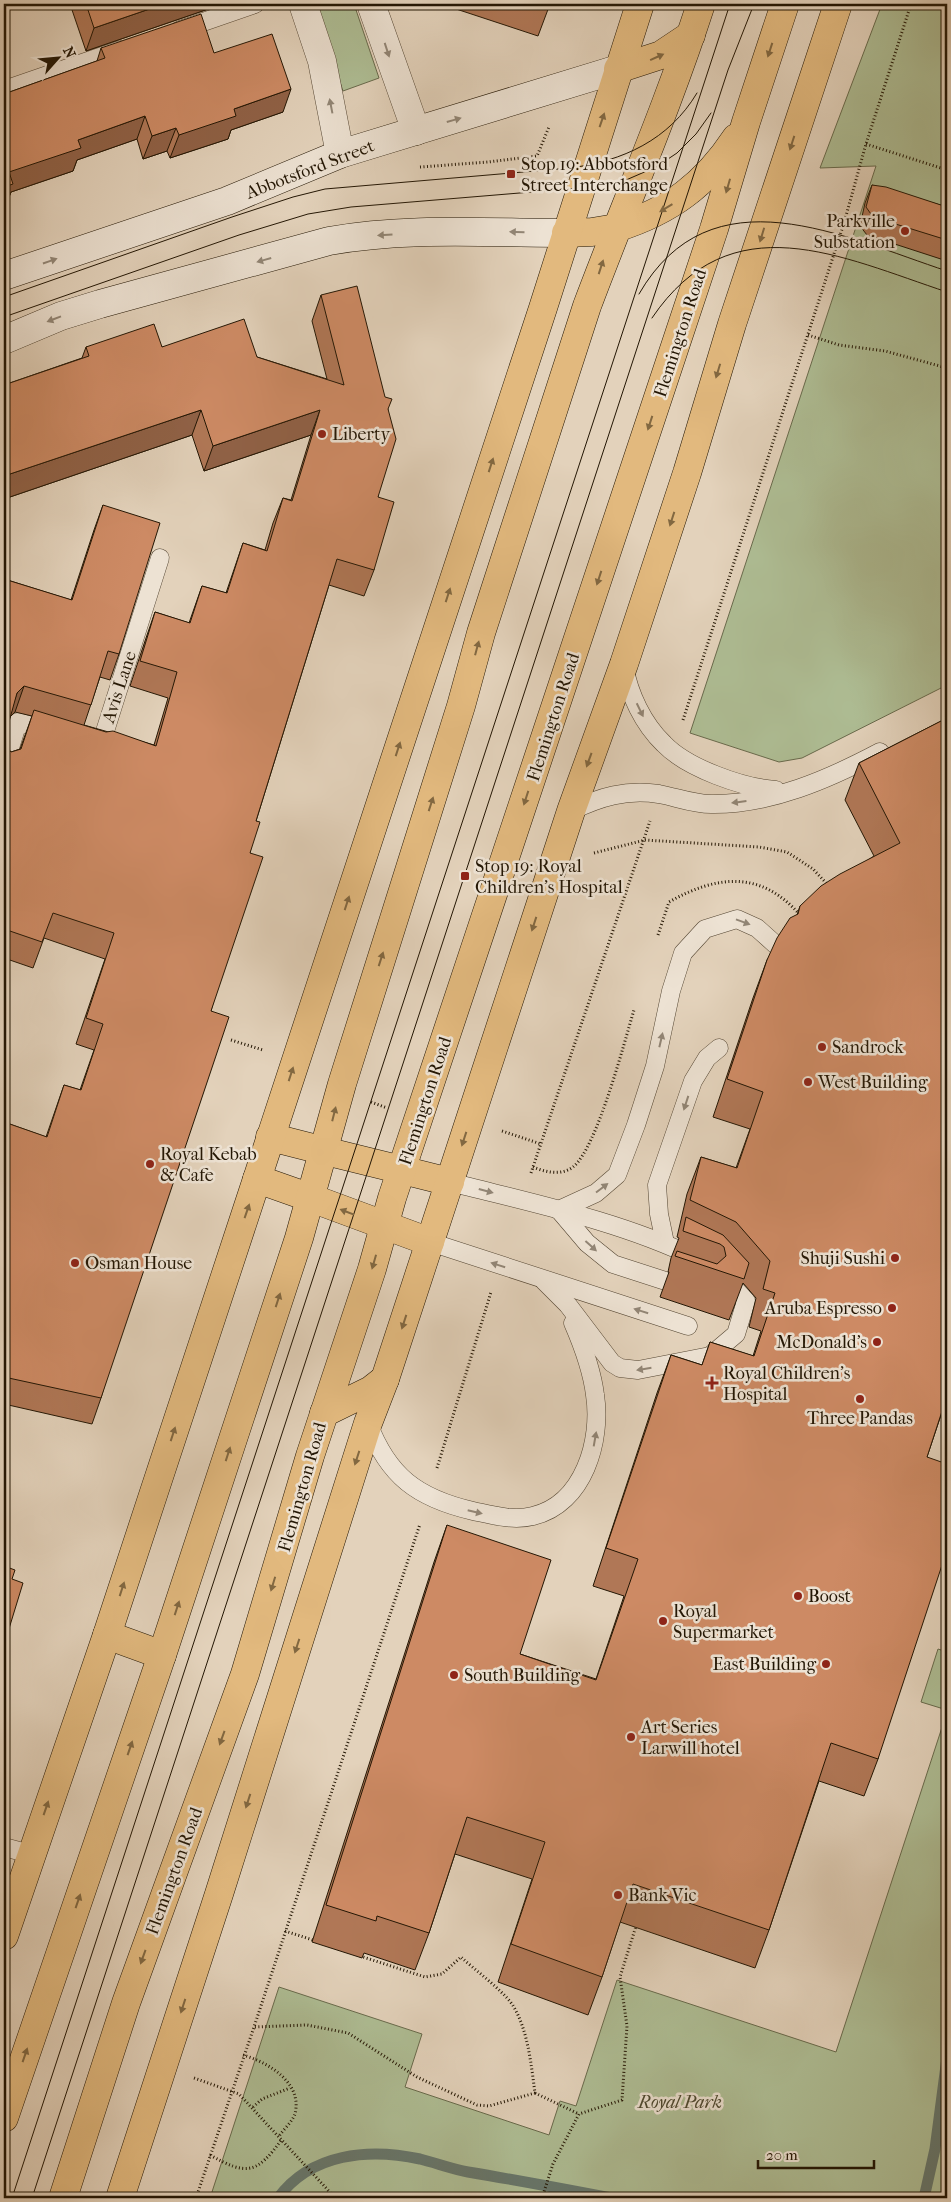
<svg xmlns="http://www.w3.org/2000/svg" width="951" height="2202" font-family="'IM FELL French Canon',serif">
<rect width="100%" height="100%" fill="#e3d2bb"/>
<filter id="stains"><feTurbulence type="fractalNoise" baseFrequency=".004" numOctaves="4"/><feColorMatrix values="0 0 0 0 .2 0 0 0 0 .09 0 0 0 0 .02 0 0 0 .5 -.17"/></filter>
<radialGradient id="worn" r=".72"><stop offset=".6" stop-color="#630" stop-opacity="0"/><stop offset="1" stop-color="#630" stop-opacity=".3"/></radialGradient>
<!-- green -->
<g fill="#aebd94" stroke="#686a4c">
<polygon points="314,4 354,4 379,78 343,91"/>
<polygon points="882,4 947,4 947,685 802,758 779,762 690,733 876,166 820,168"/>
<polygon points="938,1649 947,1652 947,1710 921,1702"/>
<polygon points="947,1712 947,2198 210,2198 279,1987 422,2034 405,2087 549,2135 560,2101 576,2106 617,1980 836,2052"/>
</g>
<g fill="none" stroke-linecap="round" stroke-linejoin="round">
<!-- stream -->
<g stroke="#67776c" stroke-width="11">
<path d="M278,2198c33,-45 91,-50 142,-39 16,4 32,10 48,13 48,8 96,17 143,26"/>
<polyline points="924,2198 935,2149 947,2058"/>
</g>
<!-- lane casing -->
<g stroke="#534532" stroke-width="19">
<g id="lane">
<polyline points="180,30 255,4"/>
<polyline points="4,90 120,50"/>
<path d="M624,666c5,28 19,58 40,78 23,24 79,44 112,46"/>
<polyline points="93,745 100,747 160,558"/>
<polyline points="4,767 18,722 52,732"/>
<path d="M571,811c29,-14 55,-22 88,-17 17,3 34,10 52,10 59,1 118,-25 169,-52"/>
<path d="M450,1182c81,21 170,39 246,76"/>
<polyline points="559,1210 596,1193 617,1175 636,1125 655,1066 671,991 683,953 705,929 737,919 757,928 776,945"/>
<polyline points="559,1210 587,1243 613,1264 687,1288"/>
<polyline points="430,1242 688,1326"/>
<polyline points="665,1243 659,1214 657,1185 693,1081 707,1058 719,1048"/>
<polyline points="544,1281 568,1305 612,1363 620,1368 638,1370 710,1356 736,1334 746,1301 723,1276"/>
<path d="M368,1423c20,53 49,75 105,88 19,4 40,10 60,5 51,-12 69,-76 62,-121 -3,-25 -12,-49 -22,-72"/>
<polyline points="4,1847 30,1854"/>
</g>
</g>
<!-- street casing -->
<g stroke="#534532" stroke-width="29">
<g id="street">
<polyline points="303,4 322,61 340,154"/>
<polyline points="371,4 416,131"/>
</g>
</g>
<!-- secondary casing -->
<g stroke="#231604" stroke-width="29">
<g id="secondary">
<polyline points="4,276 227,201 340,154 618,69"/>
<path d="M4,340l57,-24 39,-12 229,-63c78,-14 158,-8 237,-8"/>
</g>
</g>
<!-- primary casing -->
<g stroke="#231604" stroke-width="29">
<g id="primary">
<polyline points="618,69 661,55 691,35"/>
<polyline points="566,233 592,232 616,228"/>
<polyline points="270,1137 325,1151"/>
<polyline points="402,1170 450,1182"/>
<polyline points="257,1179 311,1198"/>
<polyline points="384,1225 430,1242"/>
<polyline points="324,1413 371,1390 385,1379"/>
<polyline points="107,1635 162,1655"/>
<polyline points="4,1936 107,1635 257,1179 543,308 640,4"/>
<polyline points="120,2198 219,1894 368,1423 385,1379 571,811 624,664 687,473 732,324 838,4"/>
</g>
</g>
<!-- highway casing -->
<g stroke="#231604" stroke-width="29">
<g id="highway">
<path d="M616,228c54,-17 89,-43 120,-90"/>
<polyline points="325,1151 402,1170"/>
<polyline points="311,1198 384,1225"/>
<path d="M4,2118l158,-463 137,-417 43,-154 119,-378 20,-73 106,-327c38,-101 81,-200 114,-302"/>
<polyline points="63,2198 126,2003 245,1674 310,1456 372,1269 392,1198 714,229 746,122 785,4"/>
</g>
</g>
<!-- path -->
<g stroke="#231604" stroke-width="3" stroke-dasharray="1 2.5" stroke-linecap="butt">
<polyline points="866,144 947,170"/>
<polyline points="420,167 488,162 537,156 549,127"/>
<polyline points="808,335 839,345 885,351 947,368"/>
<polyline points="683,720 844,223 866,144 911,4"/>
<polyline points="594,853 645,840 759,847 787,852 813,869 828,885"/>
<path d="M658,935l11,-33c48,-27 92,-32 131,13"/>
<polyline points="231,1040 263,1050"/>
<polyline points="371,1102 387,1108"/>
<polyline points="502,1131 541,1144"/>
<path d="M533,1167c12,5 28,9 40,0 24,-19 51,-124 61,-157"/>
<polyline points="531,1173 650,821"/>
<polyline points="437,1468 491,1292"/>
<polyline points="285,1931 316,1941"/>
<path d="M360,1956l65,21 17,-3 19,-17c15,14 39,31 51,47 16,25 19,60 23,89l-46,13 -12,-1 -60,-28 -69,-44 -41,-8 -53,2 166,-503"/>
<path d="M243,2055c24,7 60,27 52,59 -3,8 -11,15 -16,22"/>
<polyline points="194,2078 239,2094 327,2189 334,2198"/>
<polyline points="535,2093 579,2114"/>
<polyline points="253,2107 262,2099 290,2088"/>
<path d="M210,2155c37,21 47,19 72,-16"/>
<polyline points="196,2198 254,2027"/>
<polyline points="542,2198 553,2164 579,2114 622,2100 627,2026 620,1977 637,1923"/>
</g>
<!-- lane -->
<use href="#lane" stroke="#ede2d3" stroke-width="18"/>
<!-- street -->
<use href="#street" stroke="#ede2d3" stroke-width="28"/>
<!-- secondary -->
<use href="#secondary" stroke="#ede2d3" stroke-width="28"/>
<!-- primary -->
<use href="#primary" stroke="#e2b97e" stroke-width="28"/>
<!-- highway -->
<use href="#highway" stroke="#e2b97e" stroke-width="28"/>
<!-- tram -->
<g stroke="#231604" stroke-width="1">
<path d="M639,294c72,-125 204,-57 308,-23"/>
<path d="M4,297l228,-80 61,-20 32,-8 245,-21c53,-7 99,-28 127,-75"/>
<polyline points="4,317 239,235 308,214 351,207 580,188 626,180 656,167 677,153 696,134 711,113"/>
<path d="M652,318c79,-117 189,-61 295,-26"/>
<polyline points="12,2198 730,4"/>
<polyline points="32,2198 728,70 754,4"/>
</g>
</g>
<!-- wall -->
<g fill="#b07756" stroke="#231604">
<polygon points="70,4 220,4 220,5 86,51"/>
<polygon points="441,4 550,4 538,36"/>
<polygon points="101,48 214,53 283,112 231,130 228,139 170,158 167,151 143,159 137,139 77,160 73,171 11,192 5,207 4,94 97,61"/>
<polygon points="872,185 947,207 947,261 867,235 860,226 865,203"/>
<polygon points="321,295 388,409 378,497 374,570 364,596 329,585 256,821 250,853 211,1011 101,1398 92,1424 4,1404 4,1122 46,1137 64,1085 80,1090 94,1050 76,1044 105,959 44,938 33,968 4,958 4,744 11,752 20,749 32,716 15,712 11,716 4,579 71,600 94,530 103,505 119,654 110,680 100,677 84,725 154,745 168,698 130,686 146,638 155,612 189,623 202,586 226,593 243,543 265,550 273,523 283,498 291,500 311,435 204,471 192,435 4,499 4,385 82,358 86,347 162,347 257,357 327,379 312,321"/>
<polygon points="947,718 947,1398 947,1397 927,1457 878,1759 864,1796 819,1781 769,1930 755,1968 620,1922 602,1977 588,2015 498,1982 532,1879 455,1854 429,1933 415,1970 364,1953 362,1958 312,1942 434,1562 447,1525 520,1654 596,1679 624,1596 593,1586 657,1393 671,1355 702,1365 710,1342 753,1356 761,1331 749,1327 756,1298 743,1283 729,1320 660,1297 669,1272 668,1272 671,1258 679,1238 677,1237 687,1194 701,1157 736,1168 750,1129 713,1117 753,998 767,960 797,915 800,906 874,856 845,800 859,763"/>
</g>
<!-- shaded-wall -->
<g fill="#906146" stroke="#231604">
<polygon points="164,4 220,4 220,5 86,51 94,28"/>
<polygon points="291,89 283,112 231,130 228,139 170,158 179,135 234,109"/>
<polygon points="145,116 137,139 77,160 73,171 11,192 5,207 4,207 4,187 9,172 78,140"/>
<polygon points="176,128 167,151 143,159 152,136"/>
<polygon points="201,410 192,435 4,499 4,476"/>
<polygon points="320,410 311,435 204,471 213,446"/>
<polygon points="24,686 15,712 8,719 17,693"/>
</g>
<!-- building -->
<g fill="#cd8a64" stroke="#231604">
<polygon points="86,4 164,4 94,28"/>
<polygon points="201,14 214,53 272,34 291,89 234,109 236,116 179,135 176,128 152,136 145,116 78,140 81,148 9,172 13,184 4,187 4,94 105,58 101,48"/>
<polygon points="872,185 886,187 947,207 947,240 873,217 866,207"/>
<polygon points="357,286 385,397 392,399 388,409 396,439 378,497 394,502 374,570 337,559 256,821 260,822 250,853 263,857 211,1011 229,1017 101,1398 4,1377 4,1122 47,1137 64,1085 81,1090 103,1024 86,1018 114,933 53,913 42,942 4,929 4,744 11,752 21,749 34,710 106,732 113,731 156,746 177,672 140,661 155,612 190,623 202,586 227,593 243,543 267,551 283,498 292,501 320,410 213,446 201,410 4,476 4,385 89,356 86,347 154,324 162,347 244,319 257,357 344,385 321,295"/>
<polygon points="103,505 160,523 119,654 108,651 91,705 24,686 17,693 4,740 4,579 72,600"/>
<polygon points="947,718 947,1396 927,1457 947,1464 947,1550 878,1759 831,1743 769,1930 633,1884 602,1977 511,1944 545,1842 467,1817 429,1933 377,1916 376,1921 326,1905 447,1525 551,1560 520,1654 596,1680 638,1559 606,1548 671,1355 702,1365 710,1342 754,1356 775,1293 763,1289 770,1261 736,1222 690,1200 701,1157 737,1168 763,1092 727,1079 767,960 777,938 790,918 798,914 800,906 821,886 840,874 900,843 859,763"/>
<polygon points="686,1217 723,1235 749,1263 744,1279 675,1256 677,1251 717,1264 726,1256 724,1247 720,1244 683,1231"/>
<polygon points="4,1566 15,1570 12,1579 23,1583 4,1645"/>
</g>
<!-- one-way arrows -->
<defs><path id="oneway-solid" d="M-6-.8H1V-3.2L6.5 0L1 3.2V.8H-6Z" transform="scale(1.25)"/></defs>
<g fill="#928676">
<use href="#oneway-solid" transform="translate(387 50) rotate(72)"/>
<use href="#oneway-solid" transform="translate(331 106) rotate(-101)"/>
<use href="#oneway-solid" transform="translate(454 120) rotate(-16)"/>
<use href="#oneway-solid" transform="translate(517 232) rotate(-178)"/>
<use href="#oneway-solid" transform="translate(385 235) rotate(177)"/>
<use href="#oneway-solid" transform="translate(264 260) rotate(164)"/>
<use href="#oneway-solid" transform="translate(50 261) rotate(-19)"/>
<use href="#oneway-solid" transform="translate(54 319) rotate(159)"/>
<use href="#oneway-solid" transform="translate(640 710) rotate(64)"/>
<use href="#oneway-solid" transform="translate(739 802) rotate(173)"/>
<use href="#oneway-solid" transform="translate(743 922) rotate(20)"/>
<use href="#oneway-solid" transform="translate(661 1040) rotate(-77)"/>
<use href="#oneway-solid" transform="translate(686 1103) rotate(108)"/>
<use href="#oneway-solid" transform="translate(602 1188) rotate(-37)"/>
<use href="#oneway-solid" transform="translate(486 1191) rotate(15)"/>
<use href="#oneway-solid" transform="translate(591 1246) rotate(42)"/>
<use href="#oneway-solid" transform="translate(498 1265) rotate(-163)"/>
<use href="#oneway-solid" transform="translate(641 1311) rotate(-163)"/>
<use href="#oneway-solid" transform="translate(644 1369) rotate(171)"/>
<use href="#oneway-solid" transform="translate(595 1439) rotate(-80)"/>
<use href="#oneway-solid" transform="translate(475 1512) rotate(13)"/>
</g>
<g fill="#826841">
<use href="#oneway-solid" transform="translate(770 50) rotate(108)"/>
<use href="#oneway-solid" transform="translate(657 57) rotate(-24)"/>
<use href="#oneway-solid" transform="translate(602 120) rotate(-71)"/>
<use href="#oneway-solid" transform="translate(792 143) rotate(108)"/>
<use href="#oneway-solid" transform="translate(728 186) rotate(106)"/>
<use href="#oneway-solid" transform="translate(666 208) rotate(149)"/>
<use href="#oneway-solid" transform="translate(762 235) rotate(107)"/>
<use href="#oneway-solid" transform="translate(601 267) rotate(-72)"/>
<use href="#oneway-solid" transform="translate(718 371) rotate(107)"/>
<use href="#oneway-solid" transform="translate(650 423) rotate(108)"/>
<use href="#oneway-solid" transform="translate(491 465) rotate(-72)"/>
<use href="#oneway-solid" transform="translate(672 519) rotate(108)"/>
<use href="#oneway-solid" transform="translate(599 578) rotate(108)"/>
<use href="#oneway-solid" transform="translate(448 595) rotate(-72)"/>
<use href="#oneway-solid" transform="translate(477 648) rotate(-75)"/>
<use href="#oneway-solid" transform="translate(398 749) rotate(-72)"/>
<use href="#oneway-solid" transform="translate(589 760) rotate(110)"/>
<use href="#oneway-solid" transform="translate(526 798) rotate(108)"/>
<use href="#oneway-solid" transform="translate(431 804) rotate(-72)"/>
<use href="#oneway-solid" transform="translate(347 903) rotate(-72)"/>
<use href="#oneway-solid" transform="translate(534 924) rotate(108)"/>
<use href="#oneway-solid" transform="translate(381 959) rotate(-72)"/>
<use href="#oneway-solid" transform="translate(291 1074) rotate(-72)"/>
<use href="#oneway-solid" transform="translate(334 1114) rotate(-76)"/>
<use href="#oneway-solid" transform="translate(464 1139) rotate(108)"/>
<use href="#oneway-solid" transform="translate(247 1211) rotate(-71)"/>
<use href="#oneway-solid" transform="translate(347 1212) rotate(-159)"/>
<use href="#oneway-solid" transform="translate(374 1262) rotate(106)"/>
<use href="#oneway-solid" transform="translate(278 1300) rotate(-72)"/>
<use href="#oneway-solid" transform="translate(404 1322) rotate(108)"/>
<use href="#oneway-solid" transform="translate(173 1434) rotate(-72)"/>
<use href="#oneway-solid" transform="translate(228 1454) rotate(-72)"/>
<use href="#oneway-solid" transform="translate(357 1458) rotate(108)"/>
<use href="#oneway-solid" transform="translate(273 1584) rotate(107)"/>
<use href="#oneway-solid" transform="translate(122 1589) rotate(-72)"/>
<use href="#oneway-solid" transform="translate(177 1608) rotate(-72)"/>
<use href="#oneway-solid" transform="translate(297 1646) rotate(108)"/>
<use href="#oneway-solid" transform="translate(222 1738) rotate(110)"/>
<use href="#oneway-solid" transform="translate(130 1748) rotate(-71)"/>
<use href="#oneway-solid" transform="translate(248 1801) rotate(108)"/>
<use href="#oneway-solid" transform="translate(46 1808) rotate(-71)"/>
<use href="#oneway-solid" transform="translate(78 1901) rotate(-71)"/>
<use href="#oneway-solid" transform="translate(143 1957) rotate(110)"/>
<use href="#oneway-solid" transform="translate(183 2006) rotate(108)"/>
<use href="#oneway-solid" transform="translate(25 2055) rotate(-71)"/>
</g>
<!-- markers -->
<g fill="#8f2418" stroke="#ede2d3" stroke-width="2">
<rect x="506" y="169" width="10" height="10" rx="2.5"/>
<circle cx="905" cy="231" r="5"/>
<circle cx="322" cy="434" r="5"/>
<rect x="460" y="871" width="10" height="10" rx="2.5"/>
<circle cx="822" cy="1047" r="5"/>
<circle cx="808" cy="1082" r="5"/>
<circle cx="150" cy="1164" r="5"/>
<circle cx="895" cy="1258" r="5"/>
<circle cx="75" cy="1263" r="5"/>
<circle cx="892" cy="1308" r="5"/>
<circle cx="877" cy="1342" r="5"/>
<path d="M709.5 1375.5h5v5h5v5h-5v5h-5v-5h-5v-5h5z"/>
<circle cx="860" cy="1399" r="5"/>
<circle cx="798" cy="1596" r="5"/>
<circle cx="663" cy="1621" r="5"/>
<circle cx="826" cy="1664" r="5"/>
<circle cx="454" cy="1675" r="5"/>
<circle cx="631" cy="1737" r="5"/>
<circle cx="618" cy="1895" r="5"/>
</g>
<g text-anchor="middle" stroke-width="5" stroke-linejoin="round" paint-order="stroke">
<!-- poi labels -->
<g font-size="18" fill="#231604" stroke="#ede2d3" text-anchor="start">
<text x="521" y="170">Stop 19: Abbotsford<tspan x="521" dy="21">Street Interchange</tspan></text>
<text x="895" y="227" text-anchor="end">Parkville<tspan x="895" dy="21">Substation</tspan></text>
<text x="332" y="440">Liberty</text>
<text x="475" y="872">Stop 19: Royal<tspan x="475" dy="21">Children's Hospital</tspan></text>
<text x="832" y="1053">Sandrock</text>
<text x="818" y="1088">West Building</text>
<text x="160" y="1160">Royal Kebab<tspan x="160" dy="21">&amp; Cafe</tspan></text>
<text x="885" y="1264" text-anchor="end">Shuji Sushi</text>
<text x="85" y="1269">Osman House</text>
<text x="882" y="1314" text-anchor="end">Aruba Espresso</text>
<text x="867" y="1348" text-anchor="end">McDonald's</text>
<text x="723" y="1379">Royal Children's<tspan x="723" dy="21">Hospital</tspan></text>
<text x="860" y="1424" text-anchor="middle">Three Pandas</text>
<text x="808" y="1602">Boost</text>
<text x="673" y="1617">Royal<tspan x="673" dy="21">Supermarket</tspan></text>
<text x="816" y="1670" text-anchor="end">East Building</text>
<text x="464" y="1681">South Building</text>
<text x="641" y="1733">Art Series<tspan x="641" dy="21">Larwill hotel</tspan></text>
<text x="628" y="1901">Bank Vic</text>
</g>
<!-- street labels -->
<g font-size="18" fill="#231604" stroke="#ede2d3">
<text transform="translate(310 169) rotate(-21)" y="6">Abbotsford Street</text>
<text transform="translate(680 333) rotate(-72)" y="6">Flemington Road</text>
<text transform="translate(119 687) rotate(-72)" y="6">Avis Lane</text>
<text transform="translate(553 717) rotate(-72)" y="6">Flemington Road</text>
<text transform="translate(425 1101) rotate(-72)" y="6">Flemington Road</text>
<text transform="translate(302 1487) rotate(-74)" y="6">Flemington Road</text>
<text transform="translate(174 1871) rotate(-70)" y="6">Flemington Road</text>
</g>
<!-- park labels -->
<g font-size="18" font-style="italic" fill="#4d482f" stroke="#ede2d3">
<text x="680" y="2108">Royal Park</text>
</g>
</g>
<!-- margin -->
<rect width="951" height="2202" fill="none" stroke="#e3d2bb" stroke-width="20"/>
<rect x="5" y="5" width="941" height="2192" fill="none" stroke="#231604" stroke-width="2.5"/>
<rect x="10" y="10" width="931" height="2182" fill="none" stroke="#231604"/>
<!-- north arrow -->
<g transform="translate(58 58) rotate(63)" stroke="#ede2d3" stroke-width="4" paint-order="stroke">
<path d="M0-4L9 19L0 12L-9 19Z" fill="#231604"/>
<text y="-8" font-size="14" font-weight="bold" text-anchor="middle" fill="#231604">N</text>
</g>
<!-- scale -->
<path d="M758 2160v8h116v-8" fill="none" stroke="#231604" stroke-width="2.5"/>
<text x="766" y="2160" font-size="15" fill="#231604" stroke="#ede2d3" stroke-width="4" paint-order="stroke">20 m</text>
<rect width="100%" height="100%" filter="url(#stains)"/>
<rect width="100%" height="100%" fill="url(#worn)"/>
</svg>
